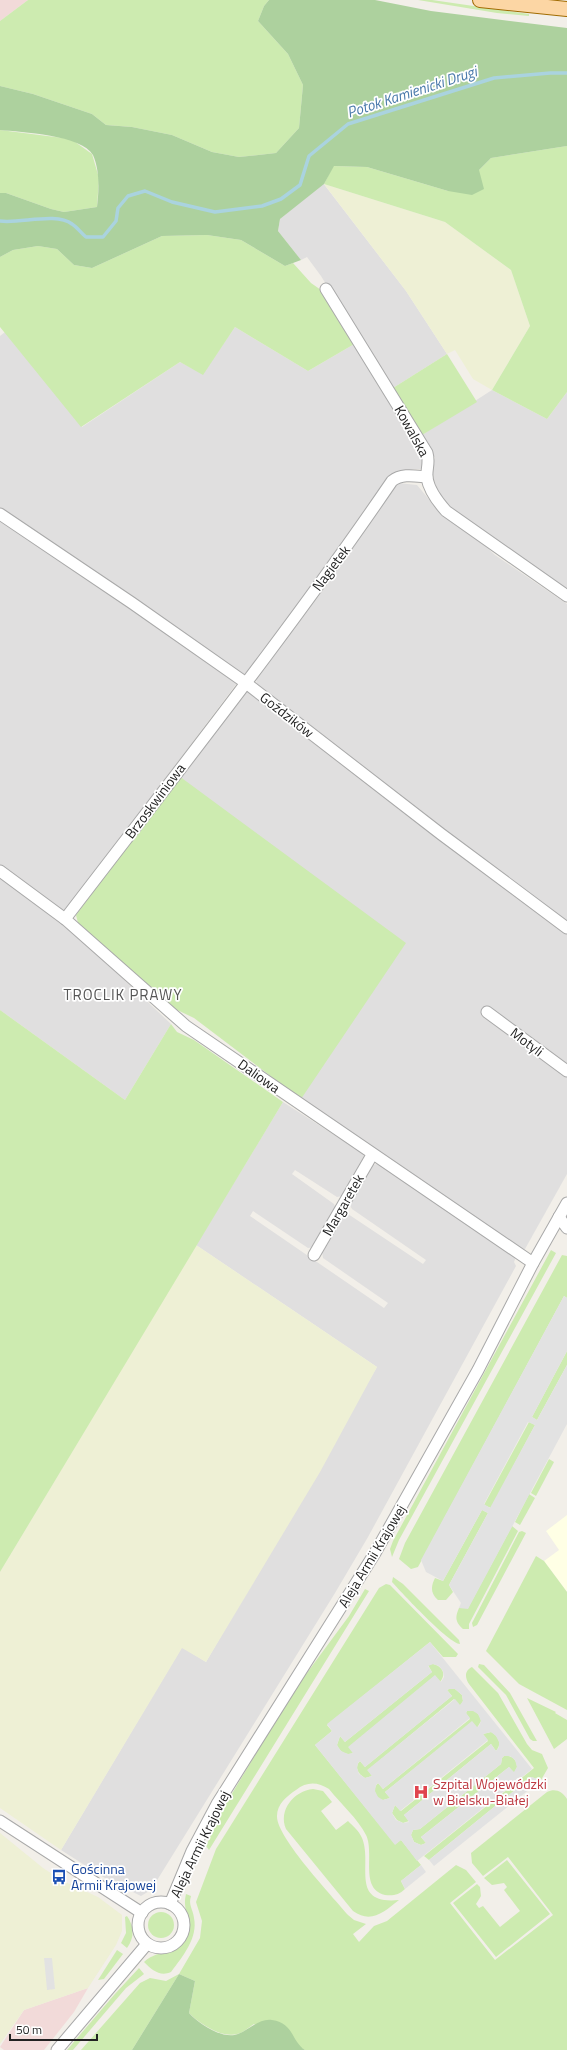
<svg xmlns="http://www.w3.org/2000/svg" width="567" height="2050" font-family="'Titillium Web',sans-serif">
<rect width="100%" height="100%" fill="#f2efe9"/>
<!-- residential -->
<g fill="#e0dfdf">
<polygon points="323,183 406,291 447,354 393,388 374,356 371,357 321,276 307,257 301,260 278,231 280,219"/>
<polygon points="235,327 308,371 356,343 415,440 425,461 422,469 414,469 395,474 245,677 0,510 0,336 5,332 82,427 180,362 203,374"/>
<polygon points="492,390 547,419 567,392 567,590 446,505 436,488 432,470 432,462 435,458 422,435"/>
<polygon points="398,483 417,485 443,516 482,543 495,555 567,604 567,923 257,687 256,678 327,585"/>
<polygon points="0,518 62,559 237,683 65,912 62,913 0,866"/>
<polygon points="248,691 567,934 567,1174 525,1249 522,1251 301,1099 179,776 243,692"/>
<polygon points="0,875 63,922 171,1024 125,1100 0,1010"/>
<polygon points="283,1102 364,1154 364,1159 342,1196 337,1197 295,1170 292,1174 334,1204 336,1209 314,1247 308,1248 253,1211 250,1216 384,1308 388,1303 323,1258 322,1252 345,1212 423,1264 426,1260 352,1209 349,1204 371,1165 378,1164 516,1257 514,1262 516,1266 368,1537 335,1593 151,1890 141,1896 108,1880 61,1850 182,1647 206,1662 377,1367 196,1245"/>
</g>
<!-- commercial -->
<g fill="#f2dad9">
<polygon points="0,0 28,0 0,21"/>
<polygon points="88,1988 74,2012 44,2050 4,2050 0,2047 24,2010"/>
</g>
<!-- education -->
<polygon fill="#ffffe5" points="567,1515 567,1592 544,1561 559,1550 546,1531"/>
<!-- farmland -->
<g fill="#eef0d5">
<polygon points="324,184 445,222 511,270 530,326 492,390 473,379 455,350 447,354 406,291"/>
<polygon points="196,1245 377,1367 320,1472 206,1662 182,1648 61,1850 0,1808 0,1572"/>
<polygon points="0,1833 43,1868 63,1881 98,1897 122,1915 122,1931 116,1945 88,1988 24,2010 0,2044"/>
</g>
<!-- grass -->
<g fill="#cdebb0">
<polygon points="28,0 269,0 264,6 258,21 288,54 303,85 299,128 276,153 239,157 212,152 172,135 132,127 106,125 92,114 33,94 0,86 0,21"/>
<polygon points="418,0 432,0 529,14 529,16 497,13"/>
<polygon points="0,130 71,139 92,154 99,178 97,207 64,212 51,209 6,193 0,193"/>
<polygon points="567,146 567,392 547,419 492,390 530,326 511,270 445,222 324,184 333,166 367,167 448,191 479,170 491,158"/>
<polygon points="207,235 241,240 285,266 293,263 311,283 321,290 356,343 308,371 235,327 203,375 180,362 81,427 0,327 0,257 13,250 38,246 57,249 74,265 92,268 162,236"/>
<polygon points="447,354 477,402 422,435 393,388"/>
<polygon points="179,776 406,943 301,1099 194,1018 173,1008 78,923 76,915"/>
<polygon points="0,1010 125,1100 171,1024 177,1032 194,1040 283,1102 0,1572"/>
<polygon points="551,1250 556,1253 399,1540 392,1557 390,1549 393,1541"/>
<polygon points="562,1255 567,1256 567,1298 564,1296 418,1567 411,1569 399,1559 405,1543"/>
<polygon points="567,1351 567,1365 537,1420 532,1417"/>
<polygon points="529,1422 535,1425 491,1508 484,1505"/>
<polygon points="549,1459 554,1462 536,1496 531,1493"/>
<polygon points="529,1494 535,1498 520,1525 515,1522"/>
<path d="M482,1510l6,3 -39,72 4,7 -7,8h-8c-8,-7 -7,-14 -3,-22l8,3z"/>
<path d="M512,1526l6,5 -49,93v5h-6c-8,-7 -8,-12 -4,-21h9z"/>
<polygon points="522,1531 526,1533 477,1625 473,1627 472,1623 519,1532"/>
<polygon points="536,1556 544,1561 567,1592 567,1710 519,1684 486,1651"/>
<path d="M393,1577l10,7 56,56 1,4c-11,0 -59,-52 -68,-62z"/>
<path d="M386,1584l4,1 68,69 -2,3h-13l-13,-15 -103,83 5,6 -17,14 80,99 6,-4 20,25 -20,16 4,8c-6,6 -12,7 -20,6 -26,-6 -10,-42 -19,-60 -8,-16 -25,-31 -37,-46 -11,-7 -22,-8 -33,1 -9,6 -19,14 -19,26 -1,21 56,81 71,99l6,5 12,4 -13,10 6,8 15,-16 13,-5 69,-56 10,5 10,12 -26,21 45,57 58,-45 -45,-58 -25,19 -11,-13 -1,-10 76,-61c8,-4 15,-1 20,7v251h-262l-51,-26c-5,3 -11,9 -17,10 -16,4 -37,-10 -48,-21l6,-32 -16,-7 -47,76h-51l59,-67 10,-5 16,3 13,-7 21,-36 2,-17 -6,-19 20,-53 163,-261z"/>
<polygon points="365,1589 369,1591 209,1850 206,1846 224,1807 264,1740 301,1681 349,1616"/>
<path d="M433,1664c9,2 14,10 7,18l-5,-6 -86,71 4,6c-7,3 -13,-1 -16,-8l3,-9 5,6 87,-70 -4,-7z"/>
<polygon points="479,1664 484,1665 510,1693 537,1741 533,1741 530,1739 506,1695 478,1667"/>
<path d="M472,1667l26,26 29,51 5,6 10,4 6,14 -7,12 -10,-3 -102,83 -5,-4 110,-88 -65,-84c-4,-6 -5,-13 3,-17z"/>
<path d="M449,1689h6l7,6 1,6 -3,5 -6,-7 -86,71 4,6 -7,2c-7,-4 -11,-11 -5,-17l5,6 87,-71 -5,-6z"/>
<polygon points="527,1698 556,1712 555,1713 567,1720 567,1739 554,1749"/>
<path d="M467,1711c8,-2 13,3 14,10l-4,7 -5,-6 -87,70 5,6 -7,2c-8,-2 -11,-11 -5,-17l5,6 87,-70 -4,-6z"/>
<path d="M491,1732c8,4 11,12 5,19l-5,-7 -87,71 5,6 -6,2 -6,-3 -5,-7 3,-8 6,6 87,-70 -5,-7z"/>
<path d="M504,1756c8,-1 13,4 13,11l-3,6 -5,-6 -88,70 5,6 -5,2 -7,-3 -3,-7 2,-5 7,-1 81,-65 1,-6z"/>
<path d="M313,1789l10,2 9,11 -11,9 15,19 12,-9c5,5 11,10 14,17 11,26 -13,67 37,62 -15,12 -28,24 -46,11l-67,-82c-8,-19 8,-38 27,-40z"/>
<polygon points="507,1860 550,1914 496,1957 453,1903 477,1884 480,1887 481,1896 476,1904 479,1908 483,1906 500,1927 520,1911 504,1890 507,1887 504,1883 492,1885 484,1878"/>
<path d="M186,1894l5,2c-3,9 2,13 3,22 4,20 -11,38 -23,54 -11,5 -19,-2 -27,-10 15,-15 39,-4 45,-32 2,-13 -7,-20 -3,-36z"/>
<circle cx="161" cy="1925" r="13"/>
<path d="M127,1916c7,10 8,21 0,32l-6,-5 5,-10 -1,-16z"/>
<polygon points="117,1950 123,1954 104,1979 98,1980"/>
<polygon points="139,1968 144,1974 126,1988 73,2050 67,2050 114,1995"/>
</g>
<!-- forest -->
<g fill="#add19e">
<path d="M269,0h106l56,11 136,17v118l-76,12 -12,12 5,19 -12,6 -24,-4 -81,-24 -33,-1 -10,18 -44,35 -2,12 23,29 -16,6 -44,-26 -34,-5 -45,1 -70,32 -18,-3 -17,-16 -19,-3 -25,4 -13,7v-64h6l45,16 13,3 33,-5c2,-17 3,-36 -4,-52 -11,-20 -72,-23 -93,-25v-44l33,8 59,20 14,11 26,2 40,8 40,17 27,5 37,-4 23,-25 4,-43 -15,-31 -30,-33 6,-15z"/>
<path d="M179,1974l16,7 -6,32c10,11 34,27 49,21 11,-4 21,-16 34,-14 22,3 19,21 33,30h-173z"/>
</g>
<!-- parking -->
<g fill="#e2e2e2" fill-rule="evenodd">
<path d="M564,1296l3,2v53l-35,66 5,3 30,-55v59l-99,185 -9,-1 2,-5 -12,-18 39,-72 -6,-3 -39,71 -17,-9 -5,-12zM528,1422l7,3 -45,83 -6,-4z"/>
<path d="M430,1642l102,127 -115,92 -16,-21 -6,5 -80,-100 17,-14 -5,-7zM433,1664l6,2 4,5 1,6 -3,5 -6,-7 -87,72 5,6 -5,1 -7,-3 -4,-6 3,-9 5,6 87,-70 -4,-6zM449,1689h6l7,6 1,6 -3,4 -5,-6 -88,71 5,6 -7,2 -6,-4 -2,-6 1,-5 2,-2 5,6 87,-71 -5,-6zM467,1711h6l5,3 3,7 -2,5 -2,1 -5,-6 -87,71 5,6 -7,2 -5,-3 -3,-6 1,-6 2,-2 5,6 87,-71 -4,-5zM491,1732l5,4 3,6v5l-3,4 -5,-7 -87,71 5,7 -6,1 -7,-3 -4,-7 3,-8 5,6 88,-71 -5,-6zM504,1756h6l5,4 2,7 -3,5 -5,-5 -88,70 5,6 -5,2 -7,-3 -3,-7 2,-5 7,-1 81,-65 1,-6z"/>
<polygon points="531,1777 541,1780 434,1866 429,1860"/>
<polygon points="421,1865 426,1872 405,1889 401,1881"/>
<polygon points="44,1958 52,1958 55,1989 47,1990"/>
</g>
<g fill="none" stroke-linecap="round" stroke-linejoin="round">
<!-- stream -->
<path stroke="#aad3df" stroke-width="3.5" d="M0,221c20,3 56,-9 72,3 5,3 9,9 14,13h17l13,-16 2,-13 10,-12 17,-5 27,11 43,10 47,-6 19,-7 19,-14 9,-29 39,-32 146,-46 56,-5h17"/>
<!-- minor casing -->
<g stroke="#a9a9a9" stroke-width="13">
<g id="minor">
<path d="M326,289l101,164c3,10 -1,16 0,25 2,12 11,24 19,33l121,85"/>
<polyline points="0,514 132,603 246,683 441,834 567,928"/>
<polyline points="0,871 65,919 186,1026 533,1263"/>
<path d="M65,919c110,-144 224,-287 327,-438 10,-8 23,-5 35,-4"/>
<polyline points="487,1012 567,1071"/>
<polyline points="559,1217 567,1228"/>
<polyline points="314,1255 372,1155"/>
<polyline points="0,1821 142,1913"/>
<circle cx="161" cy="1925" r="23"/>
<polyline points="170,1904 192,1851 217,1804 375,1553 478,1370 533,1263 567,1203"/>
<polyline points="57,2050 147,1944"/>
</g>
</g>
<!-- major casing -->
<g stroke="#a06b00" stroke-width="16">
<polyline id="major" points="480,0 567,9"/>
</g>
<!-- minor -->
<use href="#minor" stroke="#fff" stroke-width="11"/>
<!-- major -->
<use href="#major" stroke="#fcd6a4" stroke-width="14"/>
</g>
<!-- icons -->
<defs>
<g id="hospital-bare" transform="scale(1.2)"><path d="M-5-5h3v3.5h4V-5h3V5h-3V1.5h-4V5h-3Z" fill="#e0444e" stroke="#fff" stroke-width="2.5" paint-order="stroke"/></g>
<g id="bus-bare" transform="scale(1.2)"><path d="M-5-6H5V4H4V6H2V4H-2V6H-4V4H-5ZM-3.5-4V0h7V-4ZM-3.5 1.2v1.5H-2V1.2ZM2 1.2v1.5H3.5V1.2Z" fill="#1a4fb4" stroke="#fff" stroke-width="2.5" paint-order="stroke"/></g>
</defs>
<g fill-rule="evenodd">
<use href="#hospital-bare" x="421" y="1792"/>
<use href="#bus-bare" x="59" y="1877"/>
</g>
<g text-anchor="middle" stroke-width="3.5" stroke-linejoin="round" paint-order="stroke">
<!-- street labels -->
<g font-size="14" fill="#222" stroke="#fff">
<text transform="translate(412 431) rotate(61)" y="5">Kowalska</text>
<text transform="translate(331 568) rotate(-53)" y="5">Nagietek</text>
<text transform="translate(287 715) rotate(38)" y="5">Goździków</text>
<text transform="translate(155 801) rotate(-53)" y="5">Brzoskwiniowa</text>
<text transform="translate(527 1042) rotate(37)" y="5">Motyli</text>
<text transform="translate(259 1076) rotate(35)" y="5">Daliowa</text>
<text transform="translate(343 1205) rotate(-60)" y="5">Margaretek</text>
<text transform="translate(372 1556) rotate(-59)" y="5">Aleja Armii Krajowej</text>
<text transform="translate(200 1844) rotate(-64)" y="5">Aleja Armii Krajowej</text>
</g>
<!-- health labels -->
<g font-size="14" fill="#be3a42" stroke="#fff" text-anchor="start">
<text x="433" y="1789">Szpital Wojewódzki<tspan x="433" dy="16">w Bielsku-Białej</tspan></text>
</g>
<!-- transit labels -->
<g font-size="14" fill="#164399" stroke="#fff" text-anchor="start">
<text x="71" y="1874">Gościnna<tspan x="71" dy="16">Armii Krajowej</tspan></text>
</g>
<!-- water labels -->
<g font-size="15" font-style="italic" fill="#4a7aab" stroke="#fff">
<text transform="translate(412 92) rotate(-18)" y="5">Potok Kamienicki Drugi</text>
</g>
<!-- neighbourhood labels -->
<g font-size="15" letter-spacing="1" fill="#555" stroke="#fff">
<text x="123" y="1000">TROCLIK PRAWY</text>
</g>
</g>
<!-- scale -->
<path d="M10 2034v6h87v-6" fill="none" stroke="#222222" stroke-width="2"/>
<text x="16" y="2034" font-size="12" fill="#222222" stroke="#ffffff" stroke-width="3" paint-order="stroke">50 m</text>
</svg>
